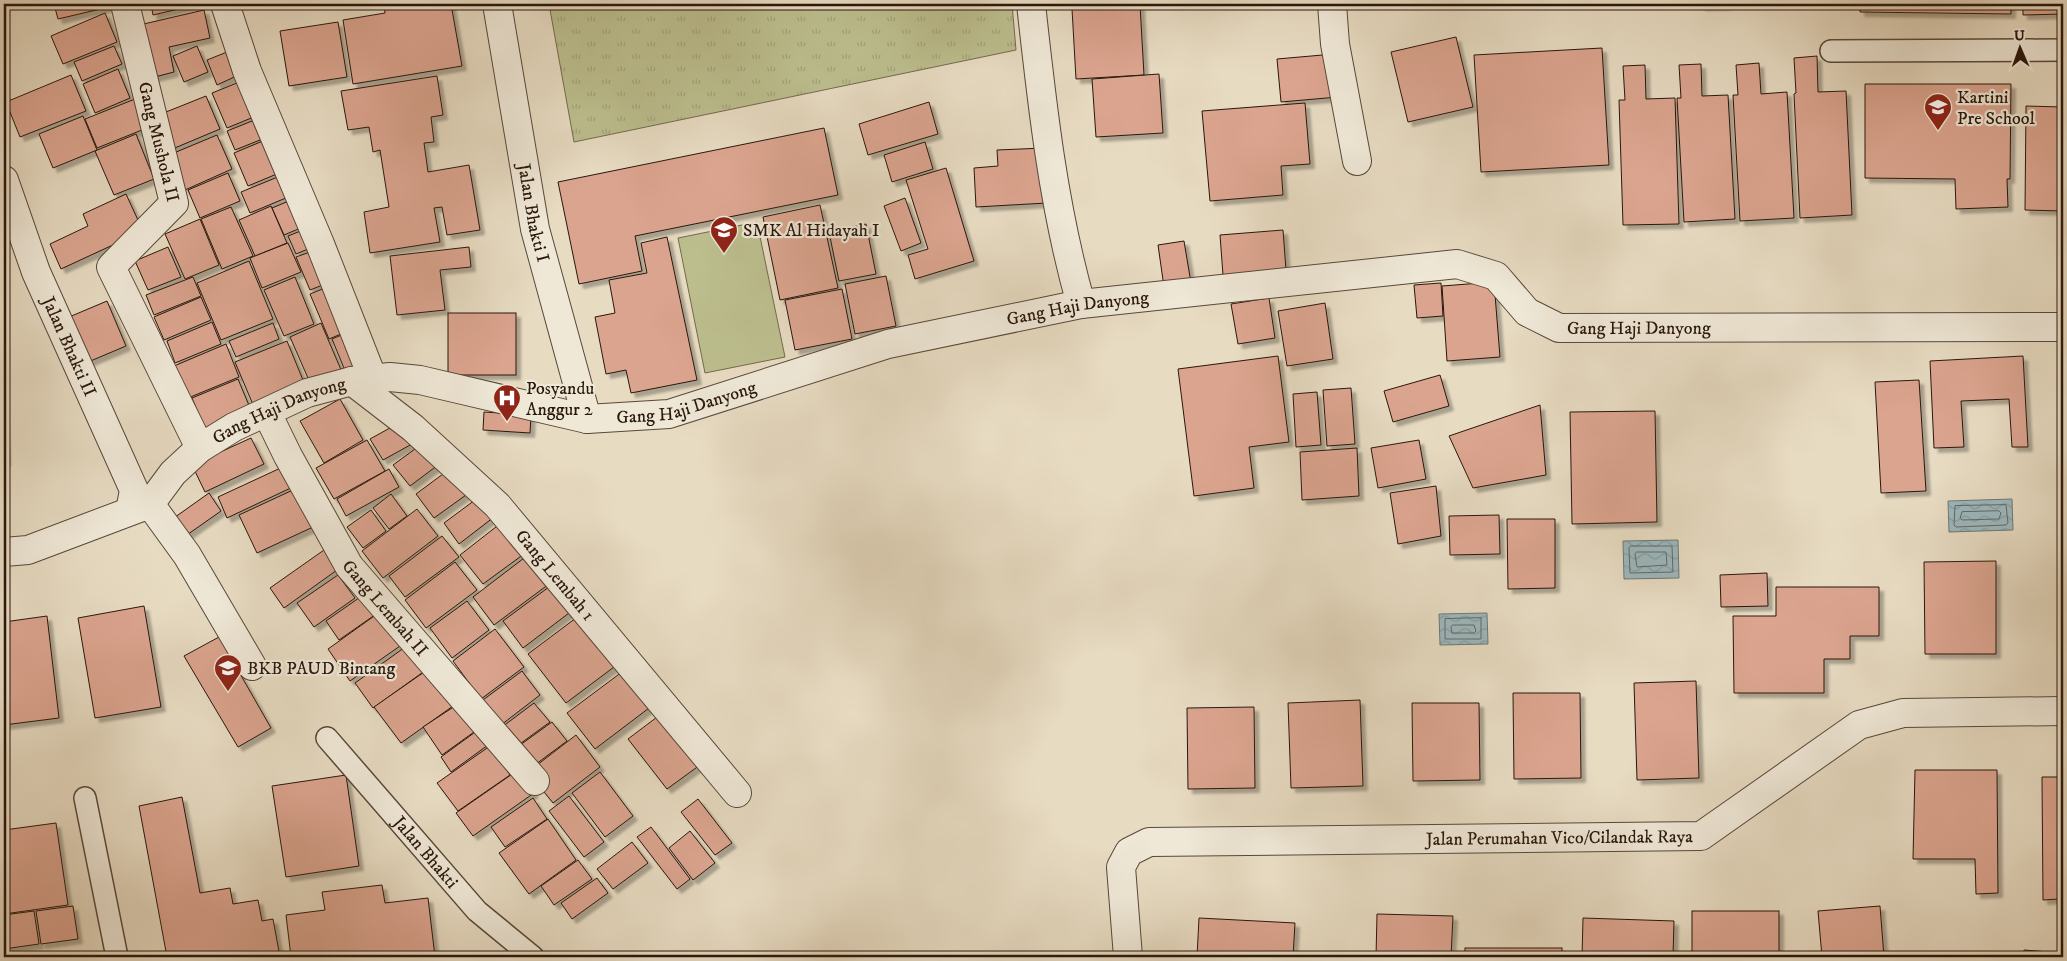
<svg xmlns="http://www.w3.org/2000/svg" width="2067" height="961" font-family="'IM FELL DW Pica',serif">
<defs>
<pattern id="grass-tufts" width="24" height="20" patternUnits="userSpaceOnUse" patternTransform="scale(1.25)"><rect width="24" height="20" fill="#bcbe8e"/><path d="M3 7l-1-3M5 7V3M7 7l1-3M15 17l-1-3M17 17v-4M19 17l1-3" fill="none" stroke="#a2a379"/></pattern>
<pattern id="water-waves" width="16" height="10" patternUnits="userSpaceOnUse" patternTransform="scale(1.25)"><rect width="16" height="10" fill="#9cb8be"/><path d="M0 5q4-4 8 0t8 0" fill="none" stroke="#869da2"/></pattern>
<filter id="shadow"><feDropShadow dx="4.5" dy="4.5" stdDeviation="1" flood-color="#0004"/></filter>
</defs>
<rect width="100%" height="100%" fill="#e7dbc2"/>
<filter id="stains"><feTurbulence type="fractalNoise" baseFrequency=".004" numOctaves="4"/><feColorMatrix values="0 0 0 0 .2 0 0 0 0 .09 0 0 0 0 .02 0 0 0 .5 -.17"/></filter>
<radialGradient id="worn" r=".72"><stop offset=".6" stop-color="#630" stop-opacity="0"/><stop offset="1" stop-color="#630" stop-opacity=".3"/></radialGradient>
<!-- grass -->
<polygon fill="url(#grass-tufts)" stroke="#726a4d" points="549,4 1012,4 1016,50 574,142"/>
<!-- garden -->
<polygon fill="#bcbe8e" stroke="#726a4d" points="757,222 785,357 705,373 678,238"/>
<!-- water -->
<g fill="url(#water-waves)" stroke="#6e7877">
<polygon points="2012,499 2013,530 1949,532 1948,501"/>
<polygon points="1678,540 1679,578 1624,579 1623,541"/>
<polygon points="1487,613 1488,644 1440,645 1439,614"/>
</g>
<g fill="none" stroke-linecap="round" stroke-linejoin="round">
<!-- shore -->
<g stroke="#626865" stroke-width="1">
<polygon points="2006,505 2008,523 2006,525 1956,527 1954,525 1955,506"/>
<polygon points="1999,511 2001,513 1999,519 1962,520 1960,518 1962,512"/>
<polygon points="1631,546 1672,546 1673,572 1630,573 1629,548"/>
<polygon points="1637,552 1666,552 1667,565 1637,567 1635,554"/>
<polygon points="1481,618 1481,639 1445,639 1445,619"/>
<polygon points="1453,625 1474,625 1476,631 1474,633 1452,633 1451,627"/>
</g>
</g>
<!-- building -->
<g fill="#dba48f" stroke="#29170c" filter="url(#shadow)">
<polygon points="54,4 109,4 109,7 58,19"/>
<polygon points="151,4 200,4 153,15"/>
<polygon points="384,4 451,4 462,66 353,84 343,20 385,13"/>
<polygon points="1071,4 1140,4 1140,5 1072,9"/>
<polygon points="1701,4 1728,4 1728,5 1701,6"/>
<polygon points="1860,4 2011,4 2011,14 1860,12"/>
<polygon points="2023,4 2063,4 2063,14 2023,15"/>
<polygon points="1140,5 1144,75 1076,79 1072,9"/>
<polygon points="204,10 210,38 169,47 174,72 147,79 135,26"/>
<polygon points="105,13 117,42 63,64 51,36"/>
<polygon points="338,22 347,77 289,86 280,31"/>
<polygon points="1456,37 1473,107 1408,122 1391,52"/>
<polygon points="114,46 122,64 82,81 74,62"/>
<polygon points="197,46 208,72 184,82 173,56"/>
<polygon points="237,48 245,72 217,85 207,60"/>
<polygon points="1602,48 1609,165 1481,172 1474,55"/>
<polygon points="1334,54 1338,97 1281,102 1277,59"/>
<polygon points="1817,56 1818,92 1846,91 1852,215 1800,218 1794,94 1796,93 1794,58"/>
<polygon points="1759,63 1761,94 1787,92 1794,218 1740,221 1733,95 1738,95 1736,65"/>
<polygon points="1701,64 1702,96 1728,95 1735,219 1684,222 1677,98 1681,98 1679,65"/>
<polygon points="1645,65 1646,99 1675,98 1679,224 1623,225 1619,100 1625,100 1623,66"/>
<polygon points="118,69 130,98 95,113 83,84"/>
<polygon points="1159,74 1163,133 1096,137 1092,79"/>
<polygon points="71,75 86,111 20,137 6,102"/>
<polygon points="437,76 443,115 431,117 434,142 424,143 428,172 469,165 480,230 447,235 442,207 434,208 440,242 370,253 364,212 389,207 380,150 373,152 369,127 348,130 341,91"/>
<polygon points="247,79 261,114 227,128 212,93"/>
<polygon points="1865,84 2011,84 2010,179 2007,179 2008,207 1956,209 1955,179 1865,178"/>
<polygon points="206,96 220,129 170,150 156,116"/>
<polygon points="135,99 147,128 97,148 85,119"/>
<polygon points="929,102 938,134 868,155 859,124"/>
<polygon points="1305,103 1310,164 1281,166 1283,195 1210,201 1202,111"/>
<polygon points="2026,106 2063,107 2063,211 2025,210"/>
<polygon points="83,116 97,150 53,168 39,134"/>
<polygon points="262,117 270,136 235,150 227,131"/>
<polygon points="824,128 838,195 635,236 642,271 579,284 558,182"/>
<polygon points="136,134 154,179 114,195 95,151"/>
<polygon points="217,135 232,169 185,190 169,155"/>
<polygon points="270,138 284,171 248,186 234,153"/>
<polygon points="925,142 933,169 892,182 884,155"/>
<polygon points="1044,148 1047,203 976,207 974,168 998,166 997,150"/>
<polygon points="946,168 974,261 915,279 908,255 928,249 906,180"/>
<polygon points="228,173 240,201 200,218 188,190"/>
<polygon points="285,174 293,195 250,213 241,192"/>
<polygon points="126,194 143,231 61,269 50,244 88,226 83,214"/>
<polygon points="296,198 308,225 284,235 272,208"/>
<polygon points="905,198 921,243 901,251 884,206"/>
<polygon points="820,205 838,288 780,300 763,217"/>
<polygon points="271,206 287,243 255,256 239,220"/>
<polygon points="231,207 253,256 222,269 201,219"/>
<polygon points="200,219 219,265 185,279 165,234"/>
<polygon points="866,224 876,274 839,281 829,232"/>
<polygon points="313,226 320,244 296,254 288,236"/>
<polygon points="1283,230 1286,270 1223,275 1220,235"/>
<polygon points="667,237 697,380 631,393 626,370 606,374 595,317 615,313 609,280 647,273 641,243"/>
<polygon points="1184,241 1191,283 1164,287 1158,245"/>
<polygon points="288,243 301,272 262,288 250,258"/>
<polygon points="168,247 181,277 148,290 135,261"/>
<polygon points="469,247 471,267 440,270 445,310 397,315 390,256"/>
<polygon points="321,248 333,281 310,290 296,257"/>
<polygon points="249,261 273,319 221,340 197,283"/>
<polygon points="886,276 896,326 855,334 845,284"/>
<polygon points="193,277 201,296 154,315 146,295"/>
<polygon points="295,277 314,324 284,336 264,290"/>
<polygon points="1494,282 1500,357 1447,361 1442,286"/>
<polygon points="1441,283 1443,316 1417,318 1414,285"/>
<polygon points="335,284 353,329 329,339 310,294"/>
<polygon points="842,289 852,339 795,350 785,300"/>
<polygon points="201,297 211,320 164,340 154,317"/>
<polygon points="1269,298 1275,338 1238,344 1231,304"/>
<polygon points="107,301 126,346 81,365 62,320"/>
<polygon points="1325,303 1333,359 1287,366 1278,311"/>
<rect x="448" y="313" width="68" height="62"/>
<polygon points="212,322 221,344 175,363 167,341"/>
<polygon points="273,323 279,339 236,357 229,341"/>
<polygon points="321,323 342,372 311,385 290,337"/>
<polygon points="351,331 366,365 346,373 332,339"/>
<polygon points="287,341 305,385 254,407 235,362"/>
<polygon points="226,344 239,377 188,398 174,366"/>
<polygon points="1278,356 1289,442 1249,447 1254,488 1194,496 1178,369"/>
<polygon points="2023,356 2028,447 2012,447 2009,399 1961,401 1964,447 1934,448 1930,361"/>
<polygon points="1440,375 1449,406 1393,422 1384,391"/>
<polygon points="238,379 253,415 207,434 192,398"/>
<polygon points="1919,380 1926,491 1881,493 1875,382"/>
<polygon points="1351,388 1355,444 1327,446 1323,390"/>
<polygon points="1317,392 1321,445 1296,447 1293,394"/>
<polygon points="340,399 363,440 324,463 300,421"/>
<polygon points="1540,405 1546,475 1473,488 1449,436"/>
<polygon points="1655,411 1657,522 1572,524 1570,412"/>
<polygon points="484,412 531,415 530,433 483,430"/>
<polygon points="4,420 6,462 4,462"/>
<polygon points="399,423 412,444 383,460 370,439"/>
<polygon points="251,438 264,464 205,492 192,465"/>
<polygon points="367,440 385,471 334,499 316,468"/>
<polygon points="1419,440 1426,479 1378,488 1371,448"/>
<polygon points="422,444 438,465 410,486 393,465"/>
<polygon points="1357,448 1359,496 1302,500 1300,452"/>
<polygon points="287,465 297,485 227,518 218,497"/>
<polygon points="389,469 399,487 346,516 337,499"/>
<polygon points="447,471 466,495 434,518 416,494"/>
<polygon points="1436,486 1441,536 1398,544 1390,493"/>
<polygon points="295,489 313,527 257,553 239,515"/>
<polygon points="209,493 221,511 184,537 171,520"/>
<polygon points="391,494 407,516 389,529 373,508"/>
<polygon points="479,497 494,517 459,544 444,523"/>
<polygon points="417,509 438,536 383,578 362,551"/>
<polygon points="371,510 386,531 363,548 347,527"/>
<polygon points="1499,515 1500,554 1450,555 1449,516"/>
<polygon points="1507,519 1555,519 1555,588 1508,589"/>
<polygon points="501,523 524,554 483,584 460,555"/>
<polygon points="442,536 459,557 405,597 389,576"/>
<polygon points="324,550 337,570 284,608 270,588"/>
<polygon points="532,552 553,581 494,625 473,597"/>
<polygon points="1996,561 1996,654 1925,654 1924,562"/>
<polygon points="455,562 477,590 426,628 405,600"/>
<polygon points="1767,573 1768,606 1721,607 1720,575"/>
<polygon points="338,575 355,598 314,627 297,603"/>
<polygon points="553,584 573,610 523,648 503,621"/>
<polygon points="1776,587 1879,587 1879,636 1850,636 1850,659 1824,659 1824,693 1734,693 1733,616 1776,616"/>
<polygon points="366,593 379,612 339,640 326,621"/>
<polygon points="467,601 489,630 452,658 430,628"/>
<polygon points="144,606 161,707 95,718 78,618"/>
<polygon points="377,614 400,646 350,681 328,649"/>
<polygon points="47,616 59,718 4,725 4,622"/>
<polygon points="576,618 614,667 566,703 528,654"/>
<polygon points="495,629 524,667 481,699 453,661"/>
<polygon points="219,637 271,728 238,747 184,656"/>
<polygon points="408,645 426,670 373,708 355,683"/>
<polygon points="626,669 653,705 595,749 567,713"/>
<polygon points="427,670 453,706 401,743 374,707"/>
<polygon points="522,671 540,695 501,725 483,700"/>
<polygon points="1696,681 1699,778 1637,780 1634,683"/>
<polygon points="1513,693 1580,693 1581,778 1514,779"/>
<polygon points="1360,700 1363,786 1291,788 1288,703"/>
<polygon points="534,703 550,722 517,746 502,727"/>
<polygon points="1412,703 1479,703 1480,780 1413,781"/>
<polygon points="455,706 474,732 442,755 423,727"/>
<polygon points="1254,707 1255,788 1188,789 1187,708"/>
<polygon points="661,714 700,765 667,789 628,739"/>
<polygon points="552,722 567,741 532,767 516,748"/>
<polygon points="478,730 488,745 451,772 441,757"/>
<polygon points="576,735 600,767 553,803 528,772"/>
<polygon points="490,746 510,775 458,811 437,783"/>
<polygon points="518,770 534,793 473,836 456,813"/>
<polygon points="1915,770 1997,770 1998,893 1976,894 1975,859 1913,859"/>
<polygon points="600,772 633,816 605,837 572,793"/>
<polygon points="346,775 359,866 286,877 272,786"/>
<polygon points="2042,777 2063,777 2063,860 2058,860 2059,899 2043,900"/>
<polygon points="569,796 604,842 584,857 549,811"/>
<polygon points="182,797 200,893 230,888 233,904 258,900 262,921 273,919 280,957 167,957 139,806"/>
<polygon points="533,798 547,819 505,847 491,827"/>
<polygon points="698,799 732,843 715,855 681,812"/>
<polygon points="548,819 576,860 529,894 499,853"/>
<polygon points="56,823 68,905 4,914 4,830"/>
<polygon points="651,827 690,879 677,889 637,837"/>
<polygon points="690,831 715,863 693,880 669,848"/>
<polygon points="632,842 648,863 613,889 597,869"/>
<polygon points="578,860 592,879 554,905 541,886"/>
<polygon points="597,878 608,893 572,919 561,903"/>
<polygon points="382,885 385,903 428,898 435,957 291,957 286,915 325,910 322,892"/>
<polygon points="73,906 78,939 41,944 36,911"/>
<polygon points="1880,906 1884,957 1822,957 1818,911"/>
<polygon points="34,911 39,944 4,949 4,915"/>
<rect x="1692" y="911" width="87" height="42"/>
<polygon points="1377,914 1453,916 1451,957 1376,957"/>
<polygon points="1199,918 1295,923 1293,957 1197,957"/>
<polygon points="1583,918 1674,921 1673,957 1582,957"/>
<rect x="1465" y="948" width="97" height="9"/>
<polygon points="2024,950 2063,953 2063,957 2023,957"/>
</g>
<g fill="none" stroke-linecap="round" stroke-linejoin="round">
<!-- lane casing -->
<g stroke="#58483a" stroke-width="24">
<g id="lane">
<polyline points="1831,51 2063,50"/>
<path id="s1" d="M327,738l150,173 56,46"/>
<polyline points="85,798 117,957"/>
</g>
</g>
<!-- street casing -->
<g stroke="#58483a" stroke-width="30">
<g id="street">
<path id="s2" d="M125,4l49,199 -63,64 89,181"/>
<polyline points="225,4 247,71 320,244 373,379"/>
<path id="s3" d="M497,4l38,225 52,190"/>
<path d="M1031,4c11,100 22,202 50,300"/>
<polyline points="1332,4 1335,44 1357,161"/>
<path id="s4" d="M4,180l32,92 98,218 -4,21"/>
<path id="s5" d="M352,381l61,47 84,77 240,288"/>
<path id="s6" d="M267,413l21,43 61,110 186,215"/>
<polyline points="150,504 187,555 252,666"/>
<path id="s7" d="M4,552l24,-2 122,-46 23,-31 27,-25 34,-21 73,-34 45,-12 38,-4 30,3 167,39 82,-5 219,-70 193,-40 376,-40 39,12 31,36 32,16 504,-1"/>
<path id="s8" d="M1128,957l-7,-90 8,-15 20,-10 552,-6 158,-111 44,-12 160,-2"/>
</g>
</g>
<!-- lane -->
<use href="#lane" stroke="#efe8d7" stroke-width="21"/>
<!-- street -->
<use href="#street" stroke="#efe8d7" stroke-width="28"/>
</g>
<!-- icons -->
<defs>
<g id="school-pin" transform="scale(1.4375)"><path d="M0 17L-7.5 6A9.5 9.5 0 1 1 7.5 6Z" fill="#8f2418" stroke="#efe8d7"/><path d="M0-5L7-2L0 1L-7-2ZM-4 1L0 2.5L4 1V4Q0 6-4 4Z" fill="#fff"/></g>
<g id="hospital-pin" transform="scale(1.4375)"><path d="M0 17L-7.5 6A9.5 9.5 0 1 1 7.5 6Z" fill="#8f2418" stroke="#efe8d7"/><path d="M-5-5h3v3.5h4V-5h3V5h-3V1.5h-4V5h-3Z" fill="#fff"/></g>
</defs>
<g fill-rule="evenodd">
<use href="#school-pin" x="1938" y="107"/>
<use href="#school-pin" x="724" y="230"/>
<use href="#hospital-pin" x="507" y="398"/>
<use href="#school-pin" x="228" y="668"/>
</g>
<g text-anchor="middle" stroke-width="4.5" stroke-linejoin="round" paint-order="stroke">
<!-- poi labels -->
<g font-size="18" fill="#29170c" stroke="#efe8d7" text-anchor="start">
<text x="1957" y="103">Kartini<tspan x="1957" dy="21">Pre School</tspan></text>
<text x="743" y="236">SMK Al Hidayah I</text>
<text x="526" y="394">Posyandu<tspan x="526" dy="21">Anggur 2</tspan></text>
<text x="247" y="674">BKB PAUD Bintang</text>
</g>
<!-- street labels -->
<g font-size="18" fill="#29170c" stroke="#efe8d7">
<text dy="6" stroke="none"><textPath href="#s2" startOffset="142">Gang Mushola II</textPath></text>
<text dy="6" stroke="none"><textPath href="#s3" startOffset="212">Jalan Bhakti I</textPath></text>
<text dy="6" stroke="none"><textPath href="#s7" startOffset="1142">Gang Haji Danyong</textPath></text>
<text dy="6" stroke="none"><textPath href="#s7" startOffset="1728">Gang Haji Danyong</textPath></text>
<text dy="6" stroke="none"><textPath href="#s4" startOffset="179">Jalan Bhakti II</textPath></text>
<text dy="6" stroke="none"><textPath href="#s7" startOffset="738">Gang Haji Danyong</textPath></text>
<text dy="6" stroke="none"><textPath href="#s7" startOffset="318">Gang Haji Danyong</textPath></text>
<text dy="6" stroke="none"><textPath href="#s5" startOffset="282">Gang Lembah 1</textPath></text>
<text dy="6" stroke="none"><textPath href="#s6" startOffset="229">Gang Lembah II</textPath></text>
<text dy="6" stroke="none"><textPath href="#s8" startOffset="540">Jalan Perumahan Vico/Cilandak Raya</textPath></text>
<text dy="6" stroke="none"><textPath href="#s1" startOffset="151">Jalan Bhakti</textPath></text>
</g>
</g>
<!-- margin -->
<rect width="2067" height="961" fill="none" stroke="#e7dbc2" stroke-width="20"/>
<rect x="5" y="5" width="2057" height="951" fill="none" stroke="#29170c" stroke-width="2.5"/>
<rect x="10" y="10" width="2047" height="941" fill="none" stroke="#29170c"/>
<!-- north arrow -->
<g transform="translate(2020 48) rotate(358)" stroke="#efe8d7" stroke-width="4" paint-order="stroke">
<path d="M0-4L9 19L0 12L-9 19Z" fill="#29170c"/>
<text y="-8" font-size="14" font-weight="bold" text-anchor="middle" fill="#29170c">U</text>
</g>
<rect width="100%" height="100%" filter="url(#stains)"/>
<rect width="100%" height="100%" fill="url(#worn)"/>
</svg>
